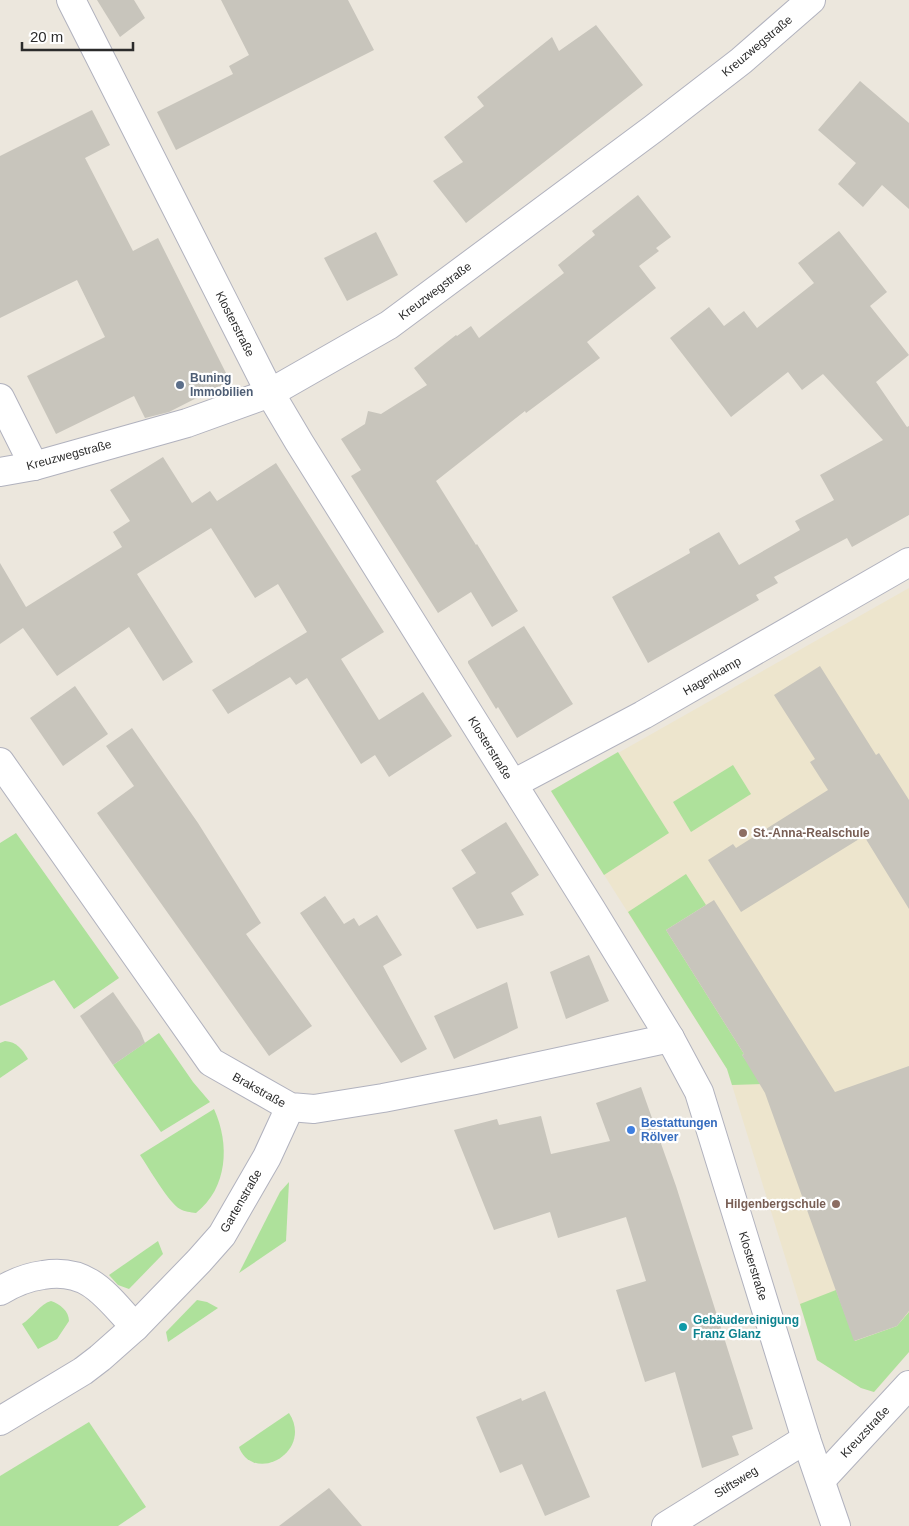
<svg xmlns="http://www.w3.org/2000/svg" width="909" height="1526" font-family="Helvetica,sans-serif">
<rect width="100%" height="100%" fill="#ece7dd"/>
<!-- education -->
<polygon fill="#ede5cd" points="909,588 909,1352 874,1392 861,1388 817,1360 727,1069 551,791"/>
<!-- green -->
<g fill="#aee19b">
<polygon points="618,752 669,833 604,875 551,791"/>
<polygon points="733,765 751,794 691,832 673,802"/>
<polygon points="16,833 119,978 74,1009 54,980 0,1006 0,843"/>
<polygon points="686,874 706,905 666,930 744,1054 742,1055 763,1084 732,1085 727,1069 628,912"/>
<polygon points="159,1033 193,1082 210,1102 161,1132 113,1065"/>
<path d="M5,1041c12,1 17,8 23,18l-28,19v-35z"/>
<path d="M214,1109c16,35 14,79 -18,104 -6,-1 -11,-1 -16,-4 -12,-7 -31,-41 -40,-54z"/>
<polygon points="289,1182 286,1241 239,1273 280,1192"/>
<polygon points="158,1241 163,1254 129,1289 118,1285 109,1275"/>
<polygon points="836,1290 855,1341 897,1326 909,1312 909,1352 874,1392 861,1388 817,1360 800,1304"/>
<polygon points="197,1300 207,1302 218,1308 168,1342 166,1332"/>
<path d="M51,1301c9,3 18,10 18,20l-12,18 -19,10 -16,-25c10,-6 18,-20 29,-23z"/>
<path d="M289,1413c22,34 -22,65 -44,44 -3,-3 -5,-7 -6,-10z"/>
<polygon points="89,1422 146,1507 118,1526 0,1526 0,1476"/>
</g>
<!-- building -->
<g fill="#c8c5bc">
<polygon points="97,0 134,0 145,18 120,37"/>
<polygon points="221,0 348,0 374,50 176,150 157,112 233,74 229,66 249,55"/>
<polygon points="596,25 643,85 466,223 433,181 463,162 444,137 484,106 477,97 552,37 559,51"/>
<polygon points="860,81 909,123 909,209 882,185 863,207 838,184 856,163 818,130"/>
<polygon points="92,110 110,145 85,158 133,251 158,238 230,381 169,412 145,418 134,396 56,434 27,376 105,337 77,280 0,318 0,156"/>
<polygon points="638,195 671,237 656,248 659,251 639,266 656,288 587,342 600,358 526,413 525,411 436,481 476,545 477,544 518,611 492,627 471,592 438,613 351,476 361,470 341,439 365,424 368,411 381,414 427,385 414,368 456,335 457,336 471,326 479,338 564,273 558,265 595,235 592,231"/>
<polygon points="839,231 887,292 870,306 909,355 876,382 907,427 909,426 909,515 852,547 847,538 774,577 778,583 756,595 759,600 648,663 612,597 690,553 689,549 719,532 739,565 800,530 795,521 834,500 820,475 883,440 823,374 802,390 788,372 731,417 670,338 709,307 724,326 744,311 757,328 814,283 798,263"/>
<polygon points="376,232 398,275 347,301 324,258"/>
<polygon points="163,457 192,503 210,491 217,501 276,463 384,632 341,659 379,720 423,692 452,736 389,777 375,755 361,764 307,678 296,685 290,677 228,714 212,690 307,632 278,584 255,598 211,528 137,574 193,662 163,681 129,627 57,676 23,628 0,644 0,563 26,607 122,547 113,532 130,521 110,490"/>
<polygon points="524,626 573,704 517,738 498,707 496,709 468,663 468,661"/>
<polygon points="820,666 876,755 879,753 909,800 909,909 864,836 741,912 708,860 733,844 736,848 828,790 810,762 815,759 774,695"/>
<polygon points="75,686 108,734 63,766 30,718"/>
<polygon points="132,728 198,823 261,923 246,934 312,1026 269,1056 97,813 134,786 106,746"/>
<polygon points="506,822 539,875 511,893 524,915 477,929 452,888 476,873 461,850"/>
<polygon points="325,896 344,924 354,918 359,926 377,915 402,955 383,966 427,1049 401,1063 300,913"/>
<polygon points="714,900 835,1092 909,1066 909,1311 897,1326 854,1341 765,1093 742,1055 744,1054 666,930"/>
<polygon points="589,955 609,1001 566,1019 550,972"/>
<polygon points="507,982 518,1028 454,1059 434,1016"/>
<polygon points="113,992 140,1031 145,1043 113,1065 80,1016"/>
<polygon points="641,1087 676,1186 753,1429 732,1436 739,1455 702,1468 675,1372 645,1382 616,1290 646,1281 626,1217 558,1238 550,1212 494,1230 454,1130 497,1119 499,1125 541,1116 551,1154 610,1141 596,1103"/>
<polygon points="545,1391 590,1497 545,1516 522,1464 500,1473 476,1417 521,1398 522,1401"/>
<polygon points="329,1488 362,1526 279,1526"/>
</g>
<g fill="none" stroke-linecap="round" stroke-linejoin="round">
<!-- minor casing -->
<g stroke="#b1b2be" stroke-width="30">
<g id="minor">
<polyline points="71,0 270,393 299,442 591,909 670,1038 699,1092 806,1439 836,1526"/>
<polyline points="0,398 34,466"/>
<polyline points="0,472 34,466 187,423 270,393 389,325 653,129 741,61 811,0"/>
<polyline points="0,762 211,1062 290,1107 314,1109 383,1098 475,1080 670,1038"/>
<polyline points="513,784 643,715 909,562"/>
<path d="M0,1291c13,-8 28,-14 43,-16 46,-8 64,22 92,52"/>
<polyline points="0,1421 83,1371 100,1358 135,1327 199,1261 222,1235 267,1157 290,1107"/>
<polyline points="821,1480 909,1385"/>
<polyline points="666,1526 806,1439"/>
</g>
</g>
<!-- minor -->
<use href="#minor" stroke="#fff" stroke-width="28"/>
</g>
<!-- markers -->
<circle fill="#5c6f8a" stroke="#fff" stroke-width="2" cx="180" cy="385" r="5"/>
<g fill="#8d6e63" stroke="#fff" stroke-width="2">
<circle cx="743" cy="833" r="5"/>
<circle cx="836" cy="1204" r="5"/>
</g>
<circle fill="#3f7fe0" stroke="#fff" stroke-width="2" cx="631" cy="1130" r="5"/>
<circle fill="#0f9aa8" stroke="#fff" stroke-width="2" cx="683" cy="1327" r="5"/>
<g text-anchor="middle" stroke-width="4.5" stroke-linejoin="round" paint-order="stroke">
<!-- street labels -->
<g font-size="12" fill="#2b2b2b" stroke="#fff">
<text transform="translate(757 46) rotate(-40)" y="4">Kreuzwegstraße</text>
<text transform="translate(435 291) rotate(-37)" y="4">Kreuzwegstraße</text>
<text transform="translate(235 324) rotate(63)" y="4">Klosterstraße</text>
<text transform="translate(69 455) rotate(-15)" y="4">Kreuzwegstraße</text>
<text transform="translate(712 676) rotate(-30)" y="4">Hagenkamp</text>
<text transform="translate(490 748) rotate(58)" y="4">Klosterstraße</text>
<text transform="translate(259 1090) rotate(29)" y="4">Brakstraße</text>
<text transform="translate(241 1201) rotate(-60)" y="4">Gartenstraße</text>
<text transform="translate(753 1266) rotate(73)" y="4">Klosterstraße</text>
<text transform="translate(865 1432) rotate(-47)" y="4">Kreuzstraße</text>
<text transform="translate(736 1482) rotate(-32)" y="4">Stiftsweg</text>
</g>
<!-- service labels -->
<g font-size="12" font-weight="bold" fill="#4e5e75" stroke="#fff" text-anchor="start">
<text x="190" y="382">Buning<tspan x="190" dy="14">Immobilien</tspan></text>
</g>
<!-- education labels -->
<g font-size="12" font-weight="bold" fill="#785e54" stroke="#fff" text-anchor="start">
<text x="753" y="837">St.-Anna-Realschule</text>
<text x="826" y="1208" text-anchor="end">Hilgenbergschule</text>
</g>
<!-- shop labels -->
<g font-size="12" font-weight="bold" fill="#366cbe" stroke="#fff" text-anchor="start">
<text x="641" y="1127">Bestattungen<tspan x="641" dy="14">Rölver</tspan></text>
</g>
<!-- culture labels -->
<g font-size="12" font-weight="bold" fill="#0d838f" stroke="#fff" text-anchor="start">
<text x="693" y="1324">Gebäudereinigung<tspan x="693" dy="14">Franz Glanz</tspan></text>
</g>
</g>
<!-- scale -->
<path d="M22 42v8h111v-8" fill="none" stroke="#2b2b2b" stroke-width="2.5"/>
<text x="30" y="42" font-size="15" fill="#2b2b2b" stroke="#ffffff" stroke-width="4" paint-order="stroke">20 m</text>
</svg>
